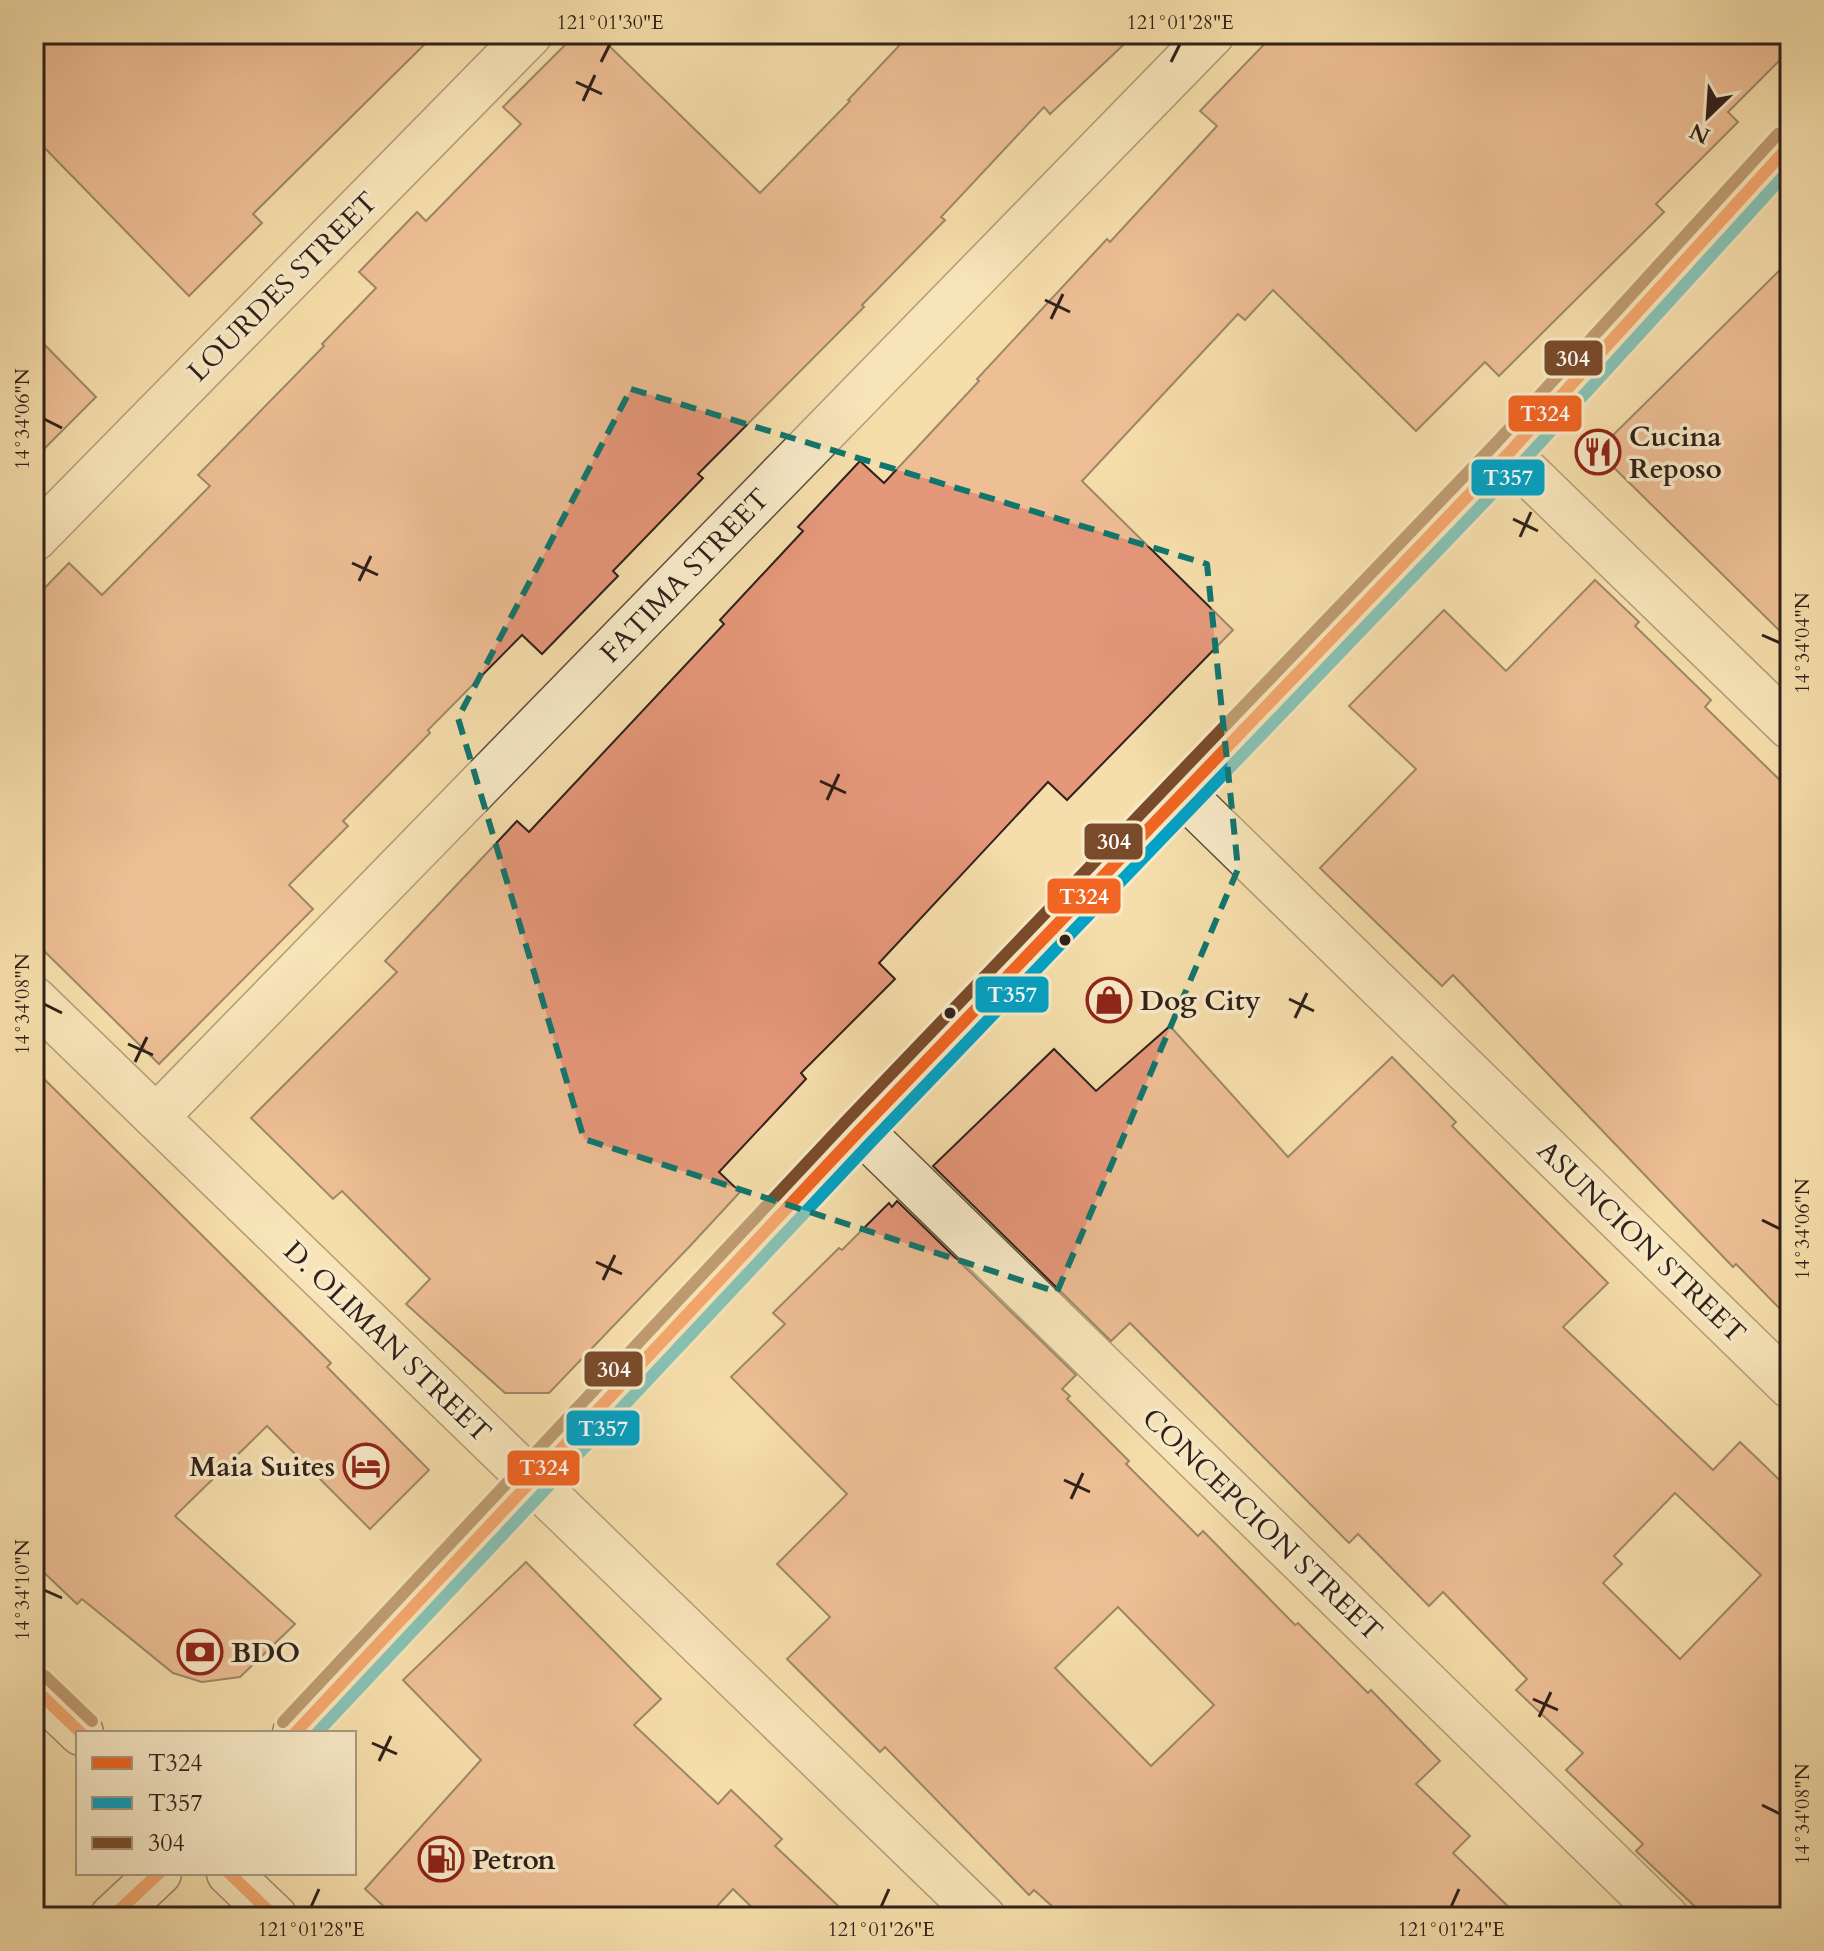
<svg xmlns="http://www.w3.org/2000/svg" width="1824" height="1951" font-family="Cardo,serif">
<rect width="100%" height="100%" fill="#f5deab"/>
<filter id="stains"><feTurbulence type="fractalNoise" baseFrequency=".0025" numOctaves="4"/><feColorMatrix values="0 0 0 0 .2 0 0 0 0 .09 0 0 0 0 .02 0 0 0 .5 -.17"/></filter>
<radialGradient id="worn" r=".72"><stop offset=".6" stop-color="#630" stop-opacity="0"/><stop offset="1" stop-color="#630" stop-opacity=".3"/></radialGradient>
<!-- building -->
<g fill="#e5977a" stroke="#30211a" stroke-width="2" fill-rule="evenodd">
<polygon points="34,34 435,34 253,214 262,223 189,296 34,137"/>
<polygon points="576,34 597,34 760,193 850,101 848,100 910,34 1135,34 1050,114 1044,107 941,217 945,220 862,305 864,307 698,474 703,478 613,571 618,576 542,654 522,635 428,730 430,733 343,821 348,826 289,885 313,909 159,1064 34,941 34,599 69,563 102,595 210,486 198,475 324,346 322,344 376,288 359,272 417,212 426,221 521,124 503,107"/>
<polygon points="1274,34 1790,34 1790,50 1728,112 1738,122 1656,204 1664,212 1499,376 1485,362 1416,431 1273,290 1245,320 1238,314 1082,481 1233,630 1067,800 1048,782 879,963 895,979 801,1073 806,1079 719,1172 740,1192 690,1246 549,1393 505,1393 406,1304 430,1279 342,1191 333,1199 251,1118 397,972 385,961 517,821 529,832 724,624 720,620 803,531 798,527 860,461 884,483 979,381 977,379 1107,239 1110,242 1217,126 1200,111"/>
<polygon points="1790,260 1790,641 1597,451"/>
<polygon points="34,334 96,397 34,459"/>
<polygon points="1595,580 1639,622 1635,626 1711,700 1705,707 1790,790 1790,1319 1736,1264 1733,1267 1453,975 1442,986 1320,868 1416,769 1349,706 1444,610 1506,671"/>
<path d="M1170,1026l118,131 104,-100 64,65 -4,4 156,157 -45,44 150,143 27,-28 50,48v427h-84l-70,-66 7,-7 -77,-74 17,-17 -67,-63 11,-11 -84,-87 -14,14 -71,-72 -9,9 -219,-220 -19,18 -178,-175 121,-117 42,42zM1675,1493l86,82 -81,84 -77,-76 19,-19 -8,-8z"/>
<polygon points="34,1069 331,1363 327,1367 429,1470 370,1529 267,1426 175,1516 295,1624 240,1677 202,1682 173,1673 82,1599 77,1604 34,1563"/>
<path d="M897,1201l179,174 -14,14 8,7 -3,3 62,62 -3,3 72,72 5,-5 92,94 3,-2 70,70 3,-3 69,71 -24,23 54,52 -17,17 66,64h-455l-30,-27 -5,5 -144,-148 -5,5 -93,-93 43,-42 -53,-53 70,-70 -116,-117 54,-53 -12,-11 66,-65 3,2 47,-47 3,4zM1118,1607l96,98 -63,61 -96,-98z"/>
<polygon points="526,1562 661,1699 634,1725 718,1804 731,1790 782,1839 775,1846 850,1917 762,1917 733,1889 707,1917 395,1917 365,1889 481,1760 403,1680"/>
</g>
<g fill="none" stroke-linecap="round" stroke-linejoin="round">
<!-- street casing -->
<g stroke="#61503e" stroke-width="47">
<g id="street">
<polyline points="1508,454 1790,727"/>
<polyline points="34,539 530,34"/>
<polyline points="1184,795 1790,1386"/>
<polyline points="34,999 983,1917"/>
<polyline points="156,1117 1212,34"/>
<polyline points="860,1130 1666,1917"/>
</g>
</g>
<!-- secondary casing -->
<g stroke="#30211a" stroke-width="47">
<g id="secondary">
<polyline points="34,1688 81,1733"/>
<polyline points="295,1733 860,1130 1508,454 1790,145"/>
<polyline points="229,1873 275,1917"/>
<polyline points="112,1917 159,1873"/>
</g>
</g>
<!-- street -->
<use href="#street" stroke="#f8eac8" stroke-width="44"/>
<!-- secondary -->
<use href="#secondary" stroke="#f8eac8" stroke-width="44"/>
<!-- bus-1 casing -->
<g stroke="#f8eac8" stroke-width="18">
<g id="bus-1">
<polyline points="34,1688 81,1733"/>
<polyline points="295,1733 860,1130 1508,454 1790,145"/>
<polyline points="229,1873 275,1917"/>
<polyline points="112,1917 159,1873"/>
</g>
</g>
<!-- bus-2 casing -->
<g stroke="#f8eac8" stroke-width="18">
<polyline id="bus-2" points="317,1733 872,1141 1520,465 1790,169"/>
</g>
<!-- bus-3 casing -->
<g stroke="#f8eac8" stroke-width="18">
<g id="bus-3">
<polyline points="45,1676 92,1721"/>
<polyline points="283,1722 848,1119 1496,443 1778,134"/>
</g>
</g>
<!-- bus-1 -->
<use href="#bus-1" stroke="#f26522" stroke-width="12"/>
<!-- bus-2 -->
<use href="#bus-2" stroke="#02a2c5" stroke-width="12"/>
<!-- bus-3 -->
<use href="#bus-3" stroke="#7a4b2a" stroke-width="12"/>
</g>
<!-- marked area -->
<path d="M0 0H1824V1951H0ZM631,389l576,175 31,305 -181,423 -473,-153 -126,-421z" fill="#f5deab" fill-opacity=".55" fill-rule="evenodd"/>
<path fill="none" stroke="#0f766e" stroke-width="6" stroke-dasharray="16 10" stroke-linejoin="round" d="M631,389l576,175 31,305 -181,423 -473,-153 -126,-421z"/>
<!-- ticks -->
<path fill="none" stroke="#30211a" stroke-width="3" d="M601,62l9,-18M1171,62l9,-18M576,82l26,12M583,101l12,-26M1045,300l25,12M1051,319l12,-25M44,419l18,9M1513,519l25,12M1520,537l11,-25M352,563l26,12M359,581l12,-25M1762,635l18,8M820,781l26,12M827,800l12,-26M1289,999l25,12M44,1004l18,9M1295,1018l12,-25M128,1044l25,11M135,1062l12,-25M1762,1220l18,9M596,1262l26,12M603,1280l12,-25M1064,1480l26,12M1071,1499l12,-26M44,1590l18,8M1533,1699l25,11M1539,1717l12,-25M372,1743l25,11M379,1761l12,-25M1762,1805l18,9M311,1907l8,-18M881,1907l8,-18M1451,1907l8,-18"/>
<!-- icons -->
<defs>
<g id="restaurant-ring" transform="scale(2.3)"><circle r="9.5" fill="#f8eac8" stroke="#8f2418" stroke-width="1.5"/><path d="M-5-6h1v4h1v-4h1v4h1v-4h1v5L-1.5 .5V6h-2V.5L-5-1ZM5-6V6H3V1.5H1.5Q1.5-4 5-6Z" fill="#8f2418"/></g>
<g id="shop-ring" transform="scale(2.3)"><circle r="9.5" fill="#f8eac8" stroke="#8f2418" stroke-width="1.5"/><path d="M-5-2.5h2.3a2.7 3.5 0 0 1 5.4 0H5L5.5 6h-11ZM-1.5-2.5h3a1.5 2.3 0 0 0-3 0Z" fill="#8f2418"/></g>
<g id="hotel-ring" transform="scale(2.3)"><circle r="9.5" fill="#f8eac8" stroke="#8f2418" stroke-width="1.5"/><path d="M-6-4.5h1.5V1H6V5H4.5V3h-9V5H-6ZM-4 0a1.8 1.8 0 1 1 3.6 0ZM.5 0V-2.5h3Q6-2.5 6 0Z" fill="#8f2418"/></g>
<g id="bank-ring" transform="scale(2.3)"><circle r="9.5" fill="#f8eac8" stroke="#8f2418" stroke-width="1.5"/><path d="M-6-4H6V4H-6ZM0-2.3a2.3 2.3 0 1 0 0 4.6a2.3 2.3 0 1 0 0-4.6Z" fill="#8f2418"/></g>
<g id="fuel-ring" transform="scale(2.3)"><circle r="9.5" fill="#f8eac8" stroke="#8f2418" stroke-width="1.5"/><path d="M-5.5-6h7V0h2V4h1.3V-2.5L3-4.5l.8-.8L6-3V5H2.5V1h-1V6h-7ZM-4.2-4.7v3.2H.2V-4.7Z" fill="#8f2418"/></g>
</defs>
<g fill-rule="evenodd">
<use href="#restaurant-ring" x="1598" y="452"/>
<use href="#shop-ring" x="1109" y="1000"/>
<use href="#hotel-ring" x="366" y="1466"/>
<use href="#bank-ring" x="200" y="1652"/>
<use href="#fuel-ring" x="441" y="1859"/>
</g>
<!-- markers -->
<g fill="#30211a" stroke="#f8eac8" stroke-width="3">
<circle cx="1065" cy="940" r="7"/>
<circle cx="950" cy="1013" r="7"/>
</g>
<g text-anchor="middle" stroke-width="7" stroke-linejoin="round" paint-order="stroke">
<!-- street labels -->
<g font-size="28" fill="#30211a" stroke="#f8eac8">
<text transform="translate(282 286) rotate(-45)" y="10">LOURDES STREET</text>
<text transform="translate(684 575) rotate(-46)" y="10">FATIMA STREET</text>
<text transform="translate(1642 1241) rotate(44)" y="10">ASUNCION STREET</text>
<text transform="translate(388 1341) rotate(44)" y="10">D. OLIMAN STREET</text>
<text transform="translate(1263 1524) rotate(44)" y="10">CONCEPCION STREET</text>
</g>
<!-- poi labels -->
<g font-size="28" font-weight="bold" fill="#30211a" stroke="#f8eac8" text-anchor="start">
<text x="1629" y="446">Cucina<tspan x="1629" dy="32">Reposo</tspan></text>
<text x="1140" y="1010">Dog City</text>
<text x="335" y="1476" text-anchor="end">Maia Suites</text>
<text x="231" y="1662">BDO</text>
<text x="472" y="1869">Petron</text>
</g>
</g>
<g stroke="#f8eac8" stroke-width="3">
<rect x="1543" y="339" width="61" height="38" rx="8" fill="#7a4b2a"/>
<rect x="1507" y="394" width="76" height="39" rx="8" fill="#f26522"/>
<rect x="1470" y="458" width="76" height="39" rx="8" fill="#02a2c5"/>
<rect x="1083" y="822" width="61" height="39" rx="8" fill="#7a4b2a"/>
<rect x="1046" y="877" width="76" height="38" rx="8" fill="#f26522"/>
<rect x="974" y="975" width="76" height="39" rx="8" fill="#02a2c5"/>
<rect x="583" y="1350" width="61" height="38" rx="8" fill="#7a4b2a"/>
<rect x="565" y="1409" width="76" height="38" rx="8" fill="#02a2c5"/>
<rect x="506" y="1449" width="75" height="38" rx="8" fill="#f26522"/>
</g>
<g font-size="22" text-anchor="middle" font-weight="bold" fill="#fff">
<text x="1573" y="366">304</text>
<text x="1545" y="421">T324</text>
<text x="1508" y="485">T357</text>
<text x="1114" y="849">304</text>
<text x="1084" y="904">T324</text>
<text x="1012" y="1002">T357</text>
<text x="614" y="1377">304</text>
<text x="603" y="1436">T357</text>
<text x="544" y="1475">T324</text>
</g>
<!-- margin -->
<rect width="1824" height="1951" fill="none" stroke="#f5deab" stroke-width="88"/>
<!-- legend -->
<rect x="76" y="1731" width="280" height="144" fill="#f8eac8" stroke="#a89a82" stroke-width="2"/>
<rect x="92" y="1757" width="40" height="12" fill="#f26522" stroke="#a89a82" stroke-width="2"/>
<text x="148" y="1771" font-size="24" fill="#30211a">T324</text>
<rect x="92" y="1797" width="40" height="12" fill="#02a2c5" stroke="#a89a82" stroke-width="2"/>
<text x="148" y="1811" font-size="24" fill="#30211a">T357</text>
<rect x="92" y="1837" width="40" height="12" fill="#7a4b2a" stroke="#a89a82" stroke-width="2"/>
<text x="148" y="1851" font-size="24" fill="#30211a">304</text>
<!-- north arrow -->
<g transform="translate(1708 116) rotate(205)" stroke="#f8eac8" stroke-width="6" paint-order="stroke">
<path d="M0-6L14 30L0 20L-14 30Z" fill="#30211a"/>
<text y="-12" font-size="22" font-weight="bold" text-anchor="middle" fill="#30211a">N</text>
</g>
<rect x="44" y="44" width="1736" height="1863" fill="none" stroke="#30211a" stroke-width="3"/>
<g font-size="20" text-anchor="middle" fill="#30211a">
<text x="610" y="29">121°01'30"E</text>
<text x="1180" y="29">121°01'28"E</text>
<text transform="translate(22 419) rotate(-90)" y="7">14°34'06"N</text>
<text transform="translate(1802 643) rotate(-90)" y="7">14°34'04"N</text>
<text transform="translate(22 1004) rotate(-90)" y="7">14°34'08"N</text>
<text transform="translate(1802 1229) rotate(-90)" y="7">14°34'06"N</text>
<text transform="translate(22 1590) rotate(-90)" y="7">14°34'10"N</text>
<text transform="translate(1802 1814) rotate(-90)" y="7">14°34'08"N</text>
<text x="311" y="1936">121°01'28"E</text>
<text x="881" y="1936">121°01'26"E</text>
<text x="1451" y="1936">121°01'24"E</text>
</g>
<rect width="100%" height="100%" filter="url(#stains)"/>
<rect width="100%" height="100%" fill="url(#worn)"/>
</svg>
